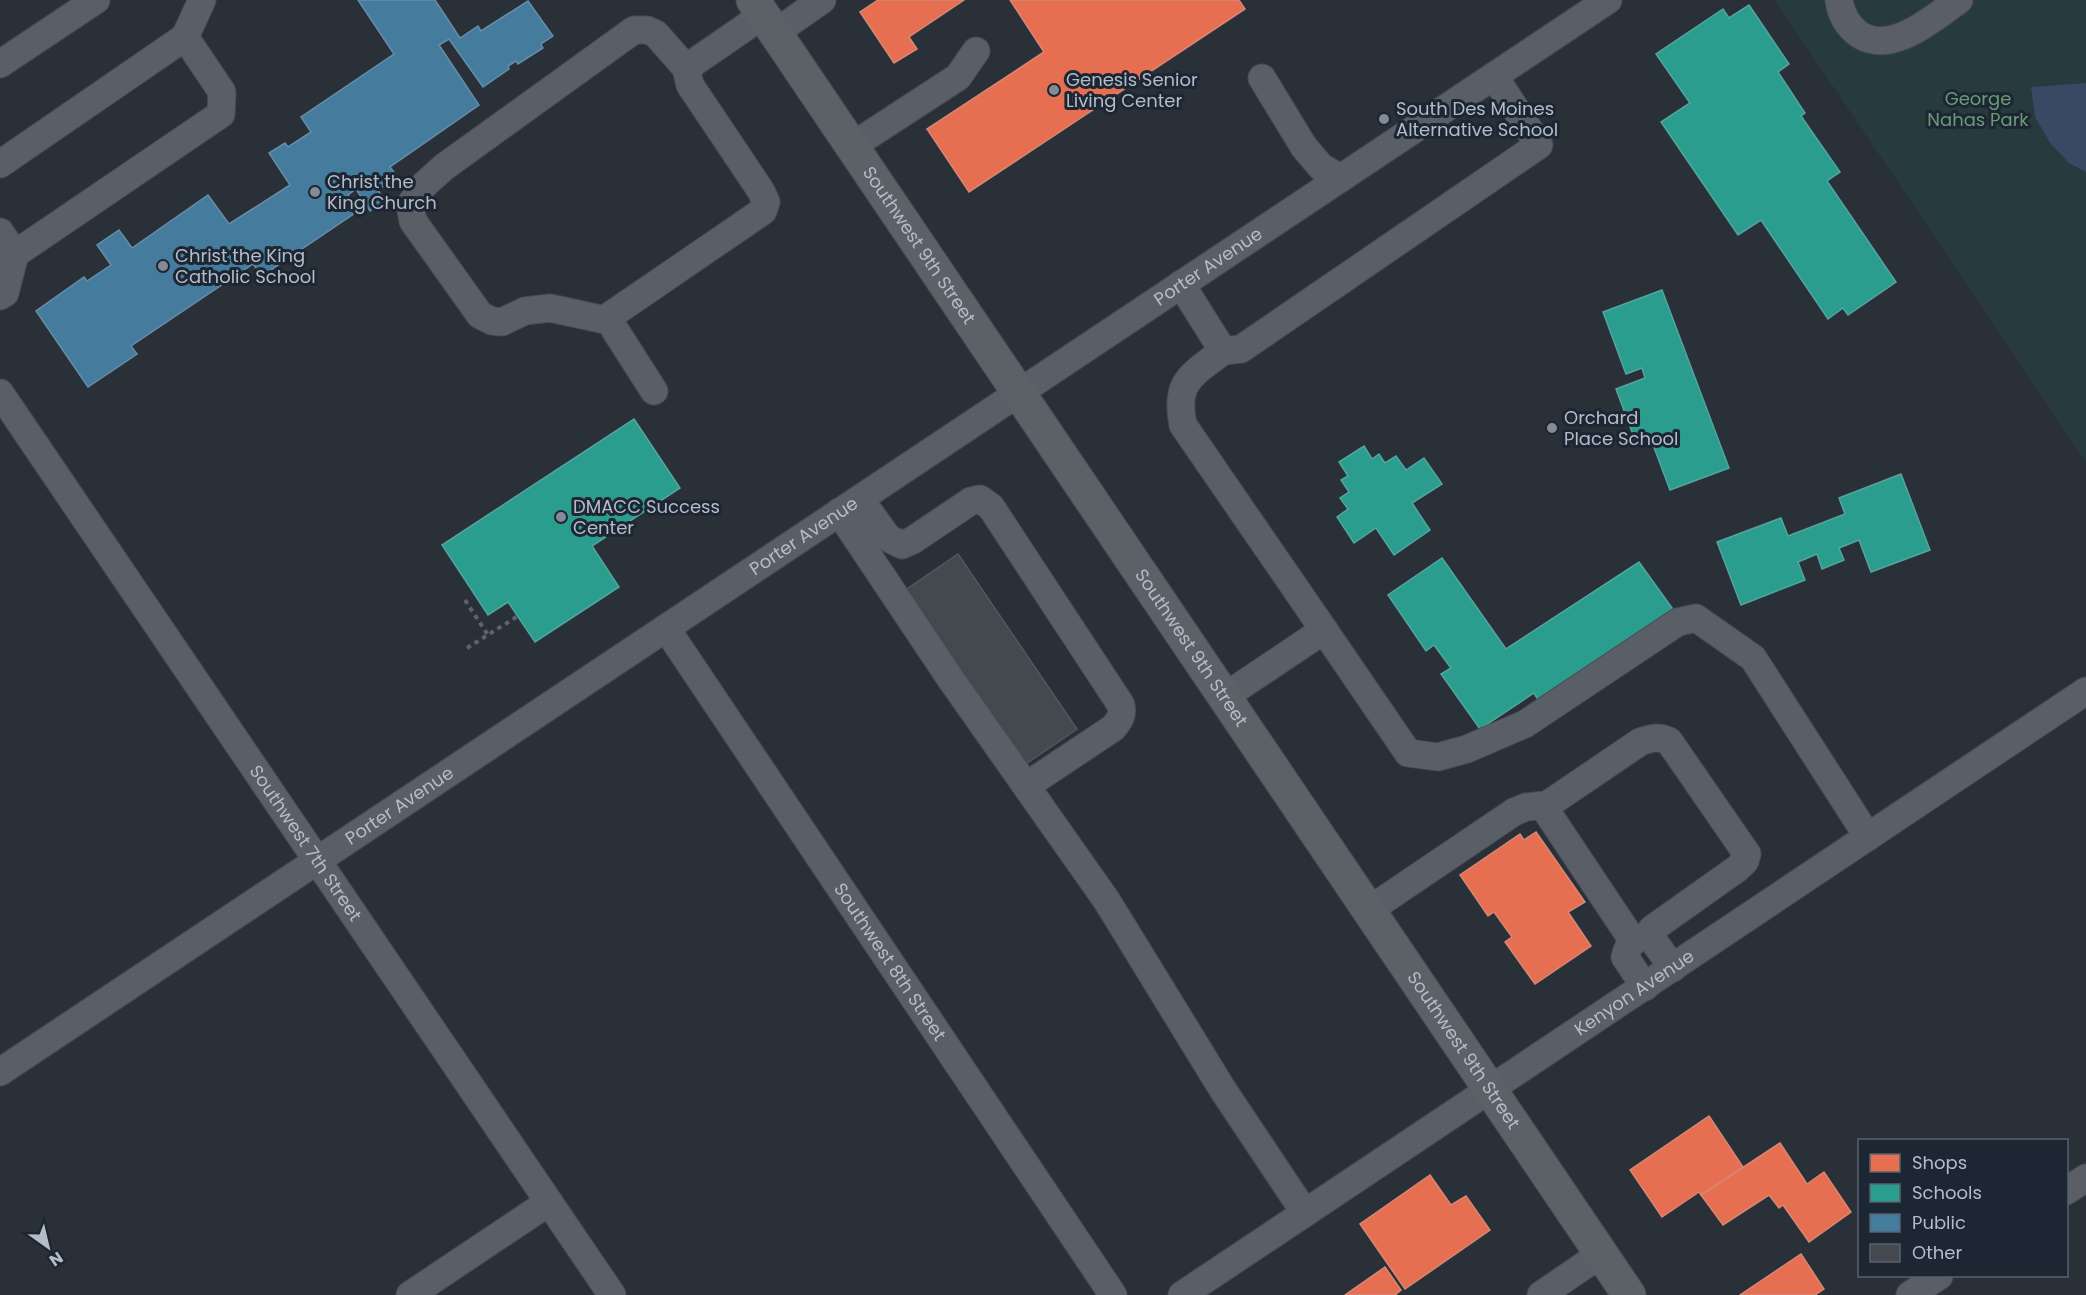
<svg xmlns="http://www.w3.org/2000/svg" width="2086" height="1295" font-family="Poppins,sans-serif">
<rect width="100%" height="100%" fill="#2a3038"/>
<!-- green -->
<polygon fill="#273a3e" points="1775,0 2086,0 2086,462"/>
<!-- water -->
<polygon fill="#384963" points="2086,83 2086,172 2069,163 2050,143 2035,117 2031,87"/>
<!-- shops -->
<g fill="#e76f51" stroke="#d88675" stroke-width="1.5">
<polygon points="878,0 964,0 909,37 917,49 894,63 860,12"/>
<polygon points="1010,0 1239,0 1245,9 969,192 927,129 1044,52"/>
<polygon points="1536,832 1585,902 1568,912 1591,946 1535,984 1505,942 1512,937 1494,912 1488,916 1460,875 1520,834 1524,840"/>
<polygon points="1709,1116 1743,1167 1701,1195 1699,1192 1662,1217 1630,1170"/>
<polygon points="1780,1143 1807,1184 1824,1172 1851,1212 1809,1242 1783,1205 1779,1208 1769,1195 1723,1225 1701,1195"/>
<polygon points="1430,1175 1451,1205 1466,1196 1490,1230 1405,1289 1360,1224"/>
<polygon points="1801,1254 1824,1289 1815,1295 1740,1295"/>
<polygon points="1385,1267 1401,1290 1395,1295 1345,1295"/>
</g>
<!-- schools -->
<g fill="#2a9d8f" stroke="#53a6a0" stroke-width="1.5">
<polygon points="1749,5 1789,64 1778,72 1805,113 1801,116 1840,172 1827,181 1896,282 1848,315 1843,308 1828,319 1761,220 1738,235 1661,122 1690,103 1656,54 1723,9 1729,18"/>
<polygon points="1662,290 1729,468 1670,490 1649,434 1635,440 1616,389 1645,378 1642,368 1626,374 1603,312"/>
<polygon points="634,419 680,488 592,546 619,587 535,642 508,602 488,615 442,545"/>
<polygon points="1364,446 1372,459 1379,454 1385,463 1396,456 1406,470 1424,458 1442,484 1412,503 1430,530 1394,555 1376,528 1354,543 1337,517 1348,509 1340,498 1349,492 1341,480 1348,476 1339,462"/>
<polygon points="1901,474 1930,550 1871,572 1859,540 1839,548 1844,560 1822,569 1817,554 1798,562 1805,580 1741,605 1717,542 1781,518 1788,536 1845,514 1839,498"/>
<polygon points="1442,558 1506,649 1639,562 1675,612 1619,652 1616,647 1593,663 1543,708 1534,693 1480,729 1441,674 1451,668 1434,645 1426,651 1388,595"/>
</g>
<!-- public -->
<polygon fill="#457b9d" stroke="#668eaa" stroke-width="1.5" points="358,0 435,0 460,38 478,26 481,31 528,1 553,36 541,44 543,48 518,64 516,61 508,66 509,69 483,87 449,39 439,45 479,105 390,167 397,176 378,190 385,201 370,211 356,189 348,195 358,211 262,276 253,264 131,346 137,354 88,387 36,311 84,277 87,281 111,265 97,245 119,230 132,248 208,195 229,224 290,185 269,153 285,143 288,147 311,132 301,117 394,54"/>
<!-- building -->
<polygon fill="#444950" stroke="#52575f" stroke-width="1.5" points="958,554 1077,729 1017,770 898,595"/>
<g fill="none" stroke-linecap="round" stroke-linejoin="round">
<!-- minor casing -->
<g stroke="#484c53" stroke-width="29">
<g id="minor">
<path d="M1839,0c2,15 8,26 21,35 32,20 73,-17 99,-35"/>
<polyline points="775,33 822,0"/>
<polyline points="0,64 96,0"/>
<polyline points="1262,78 1304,147 1321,167 1341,178"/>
<polyline points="852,146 958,77 976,51"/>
<polyline points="0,164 185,37"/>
<polyline points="0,232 15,254"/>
<polyline points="1181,284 1223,351 1241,349 1539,145 1494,76"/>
<polyline points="0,296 5,293 15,254 221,114 222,92 185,37 202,0"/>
<polyline points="610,321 550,308 525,311 502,322 492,321 480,315 413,221 410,205 424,185 444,167 634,30 647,30 656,34 686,68"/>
<path d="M1223,351c-31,24 -49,30 -40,74l141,205 -100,67"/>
<polyline points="654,391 615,330 610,321 611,315 763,211 766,202 761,191 690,85 686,68 763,15"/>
<path id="s1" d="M0,393l612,902"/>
<path d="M860,499l28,39 14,7 11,-5 58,-39 9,-2 11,8 130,198c2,10 -1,15 -8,23l-87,58"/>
<polyline points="839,512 950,678 1107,901 1223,1090 1305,1213"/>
<path id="s2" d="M666,628l447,667"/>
<polyline points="1324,630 1408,753 1438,757 1467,749 1525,724 1678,622 1696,618 1753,658 1868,837"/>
<polyline points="1543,806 1633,941"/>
<path d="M1369,910l145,-98 12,-5 21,-2 93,-63c11,-4 18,-6 29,-1l78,113 -2,7 -7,7 -86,61 -2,7 23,32"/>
<path d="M1645,987l-20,-30c3,-13 10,-20 24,-21"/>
<path id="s3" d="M0,1072l1608,-1072"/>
<polyline points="2066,1191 2086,1178"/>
<polyline points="410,1295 549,1202"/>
<path id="s4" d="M1182,1295l904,-604"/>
<polyline points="1541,1295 1601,1254"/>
<polyline points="1910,1295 1939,1276"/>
</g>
</g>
<!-- major casing -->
<g stroke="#484c55" stroke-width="35">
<g id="major">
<path id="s5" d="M753,0l876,1295"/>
</g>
</g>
<!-- path -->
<g stroke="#5d636a" stroke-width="4" stroke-dasharray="4.5 4.5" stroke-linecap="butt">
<polyline points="465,600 488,635"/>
<polyline points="467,648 518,616"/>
</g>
<!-- minor -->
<use href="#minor" stroke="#5a5e66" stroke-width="27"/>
<!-- major -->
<use href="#major" stroke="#5c6168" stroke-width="33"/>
</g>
<!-- markers -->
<g fill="#848b96" stroke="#1d2633" stroke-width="2">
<circle cx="1054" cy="90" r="6"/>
<circle cx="1384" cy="119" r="6"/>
<circle cx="315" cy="192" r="6"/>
<circle cx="163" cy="266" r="6"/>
<circle cx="1552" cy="428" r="6"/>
<circle cx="561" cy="517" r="6"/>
</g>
<g text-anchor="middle" stroke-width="6" stroke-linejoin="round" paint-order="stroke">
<!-- poi labels -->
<g font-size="18" fill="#b4bcc9" stroke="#1d2633" text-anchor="start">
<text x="1066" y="86">Genesis Senior<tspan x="1066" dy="21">Living Center</tspan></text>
<text x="1396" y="115">South Des Moines<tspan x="1396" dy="21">Alternative School</tspan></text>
<text x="327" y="188">Christ the<tspan x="327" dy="21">King Church</tspan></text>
<text x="175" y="262">Christ the King<tspan x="175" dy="21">Catholic School</tspan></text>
<text x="1564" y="424">Orchard<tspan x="1564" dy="21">Place School</tspan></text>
<text x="573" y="513">DMACC Success<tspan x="573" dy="21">Center</tspan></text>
</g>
<!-- park labels -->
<g font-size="18" fill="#6b9a76" stroke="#1d2633">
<text x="1978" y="105">George<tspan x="1978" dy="21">Nahas Park</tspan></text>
</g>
<!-- street labels -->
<g font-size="18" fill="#b4bcc9" stroke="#1d2633">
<text dy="6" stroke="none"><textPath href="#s5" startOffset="296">Southwest 9th Street</textPath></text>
<text dy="6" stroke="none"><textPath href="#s3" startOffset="1452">Porter Avenue</textPath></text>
<text dy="6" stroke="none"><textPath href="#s3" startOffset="966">Porter Avenue</textPath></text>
<text dy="6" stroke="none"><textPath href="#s5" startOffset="782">Southwest 9th Street</textPath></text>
<text dy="6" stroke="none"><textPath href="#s3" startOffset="480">Porter Avenue</textPath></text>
<text dy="6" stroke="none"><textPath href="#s1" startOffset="544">Southwest 7th Street</textPath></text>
<text dy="6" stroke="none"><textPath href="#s2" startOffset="402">Southwest 8th Street</textPath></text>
<text dy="6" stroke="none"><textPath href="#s4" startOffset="544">Kenyon Avenue</textPath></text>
<text dy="6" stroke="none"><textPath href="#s5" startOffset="1268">Southwest 9th Street</textPath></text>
</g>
</g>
<!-- legend -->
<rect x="1858" y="1139" width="210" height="138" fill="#1d2633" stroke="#59626f" stroke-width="1.5"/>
<rect x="1870" y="1154" width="30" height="18" fill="#e76f51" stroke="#59626f" stroke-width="1.5"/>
<text x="1912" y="1169" font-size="18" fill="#b4bcc9">Shops</text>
<rect x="1870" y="1184" width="30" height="18" fill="#2a9d8f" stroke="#59626f" stroke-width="1.5"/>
<text x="1912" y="1199" font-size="18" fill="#b4bcc9">Schools</text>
<rect x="1870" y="1214" width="30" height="18" fill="#457b9d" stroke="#59626f" stroke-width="1.5"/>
<text x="1912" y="1229" font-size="18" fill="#b4bcc9">Public</text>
<rect x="1870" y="1244" width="30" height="18" fill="#444950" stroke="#59626f" stroke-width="1.5"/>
<text x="1912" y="1259" font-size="18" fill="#b4bcc9">Other</text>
<!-- north arrow -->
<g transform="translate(48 1247) rotate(146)" stroke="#1d2633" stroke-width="4.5" paint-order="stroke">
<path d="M0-4.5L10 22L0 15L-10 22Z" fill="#b4bcc9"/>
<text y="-9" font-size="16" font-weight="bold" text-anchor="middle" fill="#b4bcc9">N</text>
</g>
</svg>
